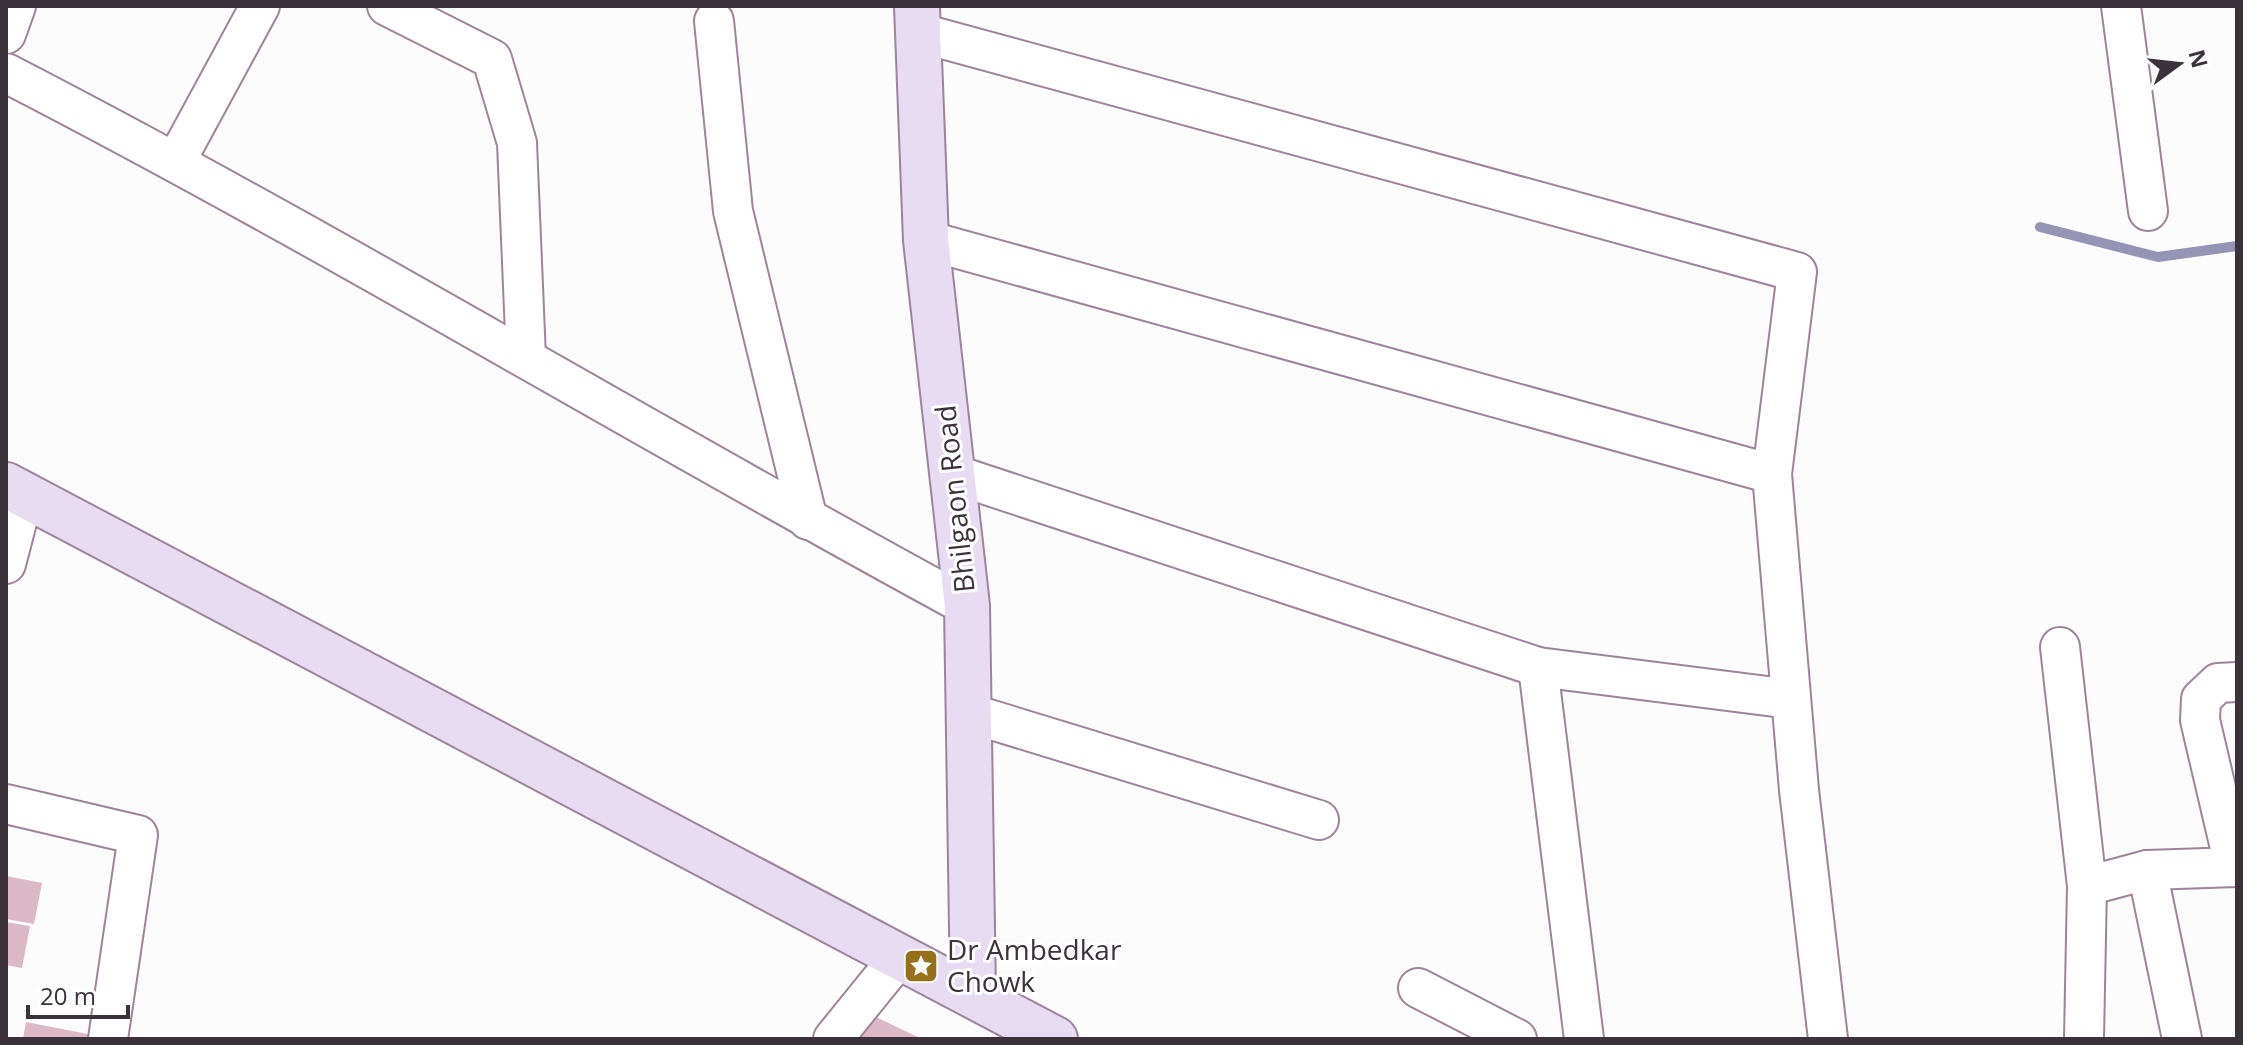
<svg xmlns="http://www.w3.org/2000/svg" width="2243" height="1045" font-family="'Open Sans',sans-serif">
<rect width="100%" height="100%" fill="#fcfcfc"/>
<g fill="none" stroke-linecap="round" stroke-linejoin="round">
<!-- stream -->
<polyline stroke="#9694b4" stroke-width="10" points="2040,227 2158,257 2237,246"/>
</g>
<!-- building -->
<g fill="#dcb9c7">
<polygon points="6,876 42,883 34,924 6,919"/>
<polygon points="6,922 30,926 22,968 6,965"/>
<polygon points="876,1017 922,1039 860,1039"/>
<polygon points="26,1022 98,1036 98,1039 23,1039"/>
</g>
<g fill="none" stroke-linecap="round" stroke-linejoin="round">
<!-- street casing -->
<g stroke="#9d849b" stroke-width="42">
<g id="street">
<polyline points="387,6 492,59 517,143 526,358"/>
<polyline points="2121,6 2148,211"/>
<polyline points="714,21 733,211 808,520"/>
<polyline points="917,32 1797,272 1772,474 1799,790 1828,1039"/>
<polyline points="6,34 16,6"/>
<path d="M6,73c326,168 639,359 961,533"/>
<polyline points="176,161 260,6"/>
<polyline points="926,240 1772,474"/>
<polyline points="953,474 1538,667 1584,1039"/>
<polyline points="6,564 24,495"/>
<polyline points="2060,647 2087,886"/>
<polyline points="1538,667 1791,699"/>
<polyline points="969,713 1319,820"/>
<polyline points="6,804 138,835 108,1039"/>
<polyline points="2234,865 2200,720 2201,699 2218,683 2237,682"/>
<polyline points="2147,870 2182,1039"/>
<polyline points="1418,988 1517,1039"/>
<polyline points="833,1039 901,955"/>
<polyline points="2084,1039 2087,886 2147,870 2237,867"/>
</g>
</g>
<!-- secondary casing -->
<g stroke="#9d849b" stroke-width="48">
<g id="secondary">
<polyline points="917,6 926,240 967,606 973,993"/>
<polyline points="6,485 1055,1039"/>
</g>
</g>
<!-- street -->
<use href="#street" stroke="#fff" stroke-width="38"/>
<!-- secondary -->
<use href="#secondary" stroke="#e7dcf2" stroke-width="44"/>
</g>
<!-- icons -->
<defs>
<g id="sight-square" transform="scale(1.8)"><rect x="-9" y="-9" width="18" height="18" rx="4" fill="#96701a" stroke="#fff"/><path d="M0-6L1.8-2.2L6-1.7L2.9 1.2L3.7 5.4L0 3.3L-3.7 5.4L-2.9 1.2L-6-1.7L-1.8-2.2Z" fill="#fff"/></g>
</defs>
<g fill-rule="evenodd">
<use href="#sight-square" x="921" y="966"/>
</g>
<g text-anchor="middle" stroke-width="6" stroke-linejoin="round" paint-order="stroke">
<!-- street labels -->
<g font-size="28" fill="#3c323b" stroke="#fff">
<text transform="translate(955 499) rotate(-96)" y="10">Bhilgaon Road</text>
</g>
<!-- poi labels -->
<g font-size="28" fill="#3c323b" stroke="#fff" text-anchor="start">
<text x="947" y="960">Dr Ambedkar<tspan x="947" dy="32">Chowk</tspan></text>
</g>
</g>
<!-- border -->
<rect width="2243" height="1045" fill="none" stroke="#3c323b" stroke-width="16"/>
<!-- north arrow -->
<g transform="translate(2179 64) rotate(75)" stroke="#ffffff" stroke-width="6" paint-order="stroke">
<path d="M0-6L14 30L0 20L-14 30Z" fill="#3c323b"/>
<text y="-12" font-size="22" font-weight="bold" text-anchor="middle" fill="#3c323b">N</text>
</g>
<!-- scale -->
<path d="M28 1005v12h100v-12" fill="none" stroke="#3c323b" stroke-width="4"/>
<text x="40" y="1005" font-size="24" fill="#3c323b" stroke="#ffffff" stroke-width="6" paint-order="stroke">20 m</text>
</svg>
